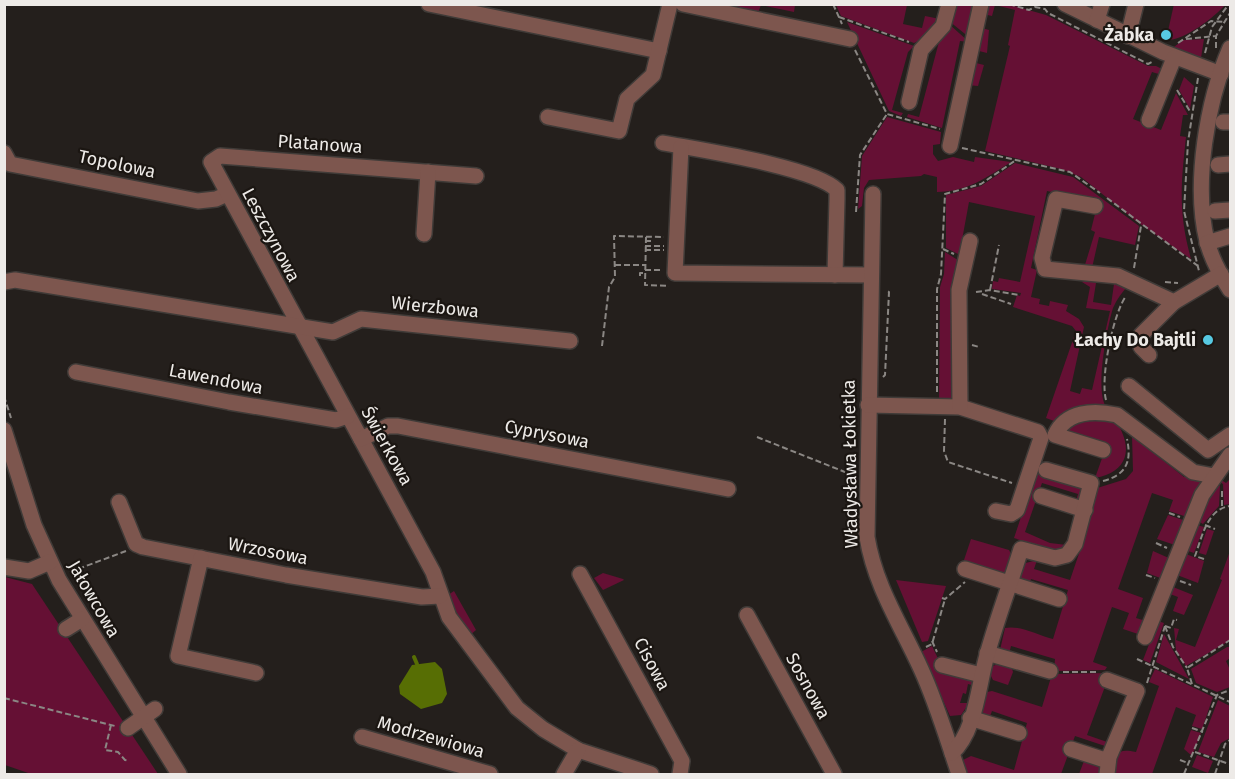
<svg xmlns="http://www.w3.org/2000/svg" width="1235" height="779" font-family="'Fira Sans',sans-serif">
<rect width="100%" height="100%" fill="#241f1c"/>
<!-- green -->
<g fill="#651034">
<path d="M1007,4l39,11 102,51h8l8,4 -2,5 -10,-3 -19,47 28,11 15,-37 12,22h-5l-3,21 6,1c-5,47 -8,75 5,122l-55,-38 -55,-44 -20,-8 -76,-18 25,-105 -2,-1 7,-35 -20,-5 -3,11 -9,-2 2,-9z"/>
<path d="M1174,4h51v1c-10,12 -43,37 -59,35z"/>
<polygon points="712,5 795,5 794,12 761,5 758,13"/>
<polygon points="836,5 907,5 903,24 922,28 925,16 940,19 928,36 914,43 841,16"/>
<polygon points="953,5 977,5 970,38 949,21"/>
<polygon points="847,22 914,46 908,52 892,110 903,113 901,116 889,111"/>
<polygon points="949,24 969,42 960,41 942,128 907,117 908,114 919,117 940,38"/>
<polygon points="982,28 989,30 987,53 975,50"/>
<polygon points="1204,39 1201,58 1174,47 1183,40"/>
<polygon points="972,62 984,65 978,86 967,85"/>
<polygon points="1184,77 1194,86 1190,109 1179,90"/>
<path d="M887,117l54,15 -1,12 -7,1v9l5,7 15,-4 21,5 1,-5 36,5c-23,15 -45,30 -74,30v-15l-13,-3 -3,2 -52,4 -5,8 -2,18 -4,3 4,-53z"/>
<path d="M1015,163l58,14 66,49 -4,19 -36,-8 -7,31h-8l11,-36 -4,-2 7,-28 -51,-11 -16,77 6,2 -6,27 9,2 -1,5 10,2 1,-5 18,4 -2,6 13,8 5,8 -14,64 10,3 2,-6 10,2 18,-79 -24,-3 4,-21 -8,-5 4,-2 10,3 -3,19 18,3 3,-21 15,1c-7,7 -12,14 -16,23 -6,19 -19,86 -6,100l-54,16 1,-3 -8,-3 30,-87 -4,-5 -59,-19 4,-12 3,1 1,-3 -29,-4 1,-8 5,1 1,-4 21,4 15,-66 -66,-14 -7,38 4,2 -4,14 -16,-8v-53l35,-9z"/>
<polygon points="945,252 961,262 955,398 951,401 939,402 940,287 944,274"/>
<path d="M1080,418l36,3c18,28 12,51 -21,57l11,-31 -41,-13v-8z"/>
<path d="M1132,436l52,41 21,-1 -18,41 -18,-6 4,-11 -21,-7 -34,96 25,9 -7,20 10,3 -8,13 -15,-5 6,-16 -17,-6 -19,55 14,5 -2,3 -51,1 1,-12 -44,-13 -2,8 -9,-4 5,-22c15,-3 32,7 48,11l15,-49 -37,-11 -3,8 -10,-11 4,-12 15,-4 -3,9 36,11 17,-50 7,-41 32,-10 7,-8z"/>
<polygon points="1036,472 1083,485 1082,502 1075,504 1078,494 1042,483 1025,532 1050,543 1067,545 1061,554 1014,538"/>
<polygon points="1220,479 1226,483 1230,479 1230,504 1224,505 1223,484 1218,481"/>
<polygon points="1216,483 1220,486 1219,506 1203,524 1198,521"/>
<polygon points="1168,515 1186,521 1175,545 1157,539"/>
<polygon points="1197,525 1204,527 1194,553 1188,551"/>
<polygon points="1207,529 1214,531 1206,555 1199,553"/>
<polygon points="971,539 1009,550 1013,558 1008,573 1004,576 963,563"/>
<polygon points="1153,551 1171,559 1163,579 1147,573"/>
<polygon points="1230,551 1229,641 1186,666 1176,650 1174,628 1179,629 1176,640 1195,647 1222,580 1220,579"/>
<polygon points="1186,554 1204,561 1198,583 1177,575"/>
<polygon points="603,573 623,579 624,580 603,590 594,578"/>
<polygon points="5,577 32,584 158,774 31,774 5,765"/>
<polygon points="896,580 946,586 928,641 922,642"/>
<polygon points="1173,587 1193,595 1184,615 1173,611 1178,597 1170,594"/>
<polygon points="454,591 476,630 469,636 445,597"/>
<polygon points="1158,621 1164,623 1150,663 1143,660"/>
<polygon points="1164,634 1189,679 1156,662"/>
<path d="M932,646l10,21c11,4 28,7 33,19l-7,-2 -2,10 -3,-1 -3,10h9l-8,12 -11,1 -29,-64z"/>
<polygon points="1227,647 1230,647 1230,658 1226,661 1230,670 1230,687 1217,692 1196,683 1191,669"/>
<polygon points="1002,662 1011,666 1013,672 1008,685 993,680 990,674 991,667"/>
<path d="M1155,669l58,28 -11,32 -10,-3 4,-11 -20,-8 -24,67h-40c3,-18 2,-27 24,-22l23,-66 -10,-4z"/>
<polygon points="1110,673 1087,735 1110,743 1108,747 1075,736 1061,774 967,774 963,760 971,756 1014,770 1027,723 992,711 989,719 979,713 987,692 992,691 1042,707 1052,674"/>
<polygon points="1218,700 1230,706 1230,738 1221,743 1214,757 1198,752"/>
<polygon points="1191,730 1201,733 1192,756 1184,749"/>
<polygon points="1197,755 1213,761 1208,773 1192,767"/>
<polygon points="1084,761 1099,766 1103,774 1079,774"/>
</g>
<!-- water -->
<polygon fill="#576e04" points="435,662 442,669 447,694 442,703 421,709 400,694 399,686 412,665"/>
<g fill="none" stroke-linecap="round" stroke-linejoin="round">
<!-- stream -->
<polyline stroke="#576e04" stroke-width="4" points="414,657 417,664"/>
<!-- minor casing -->
<g stroke="#403b38" stroke-width="18">
<g id="minor">
<polyline points="429,4 659,51"/>
<polyline points="683,4 850,39"/>
<polyline points="1065,4 1163,52 1221,74"/>
<polyline points="1097,20 1102,4"/>
<polyline points="1128,36 1136,4"/>
<path d="M1230,48c-23,53 -37,136 -23,193 4,17 14,35 23,49"/>
<polyline points="909,102 921,50 943,26 949,4"/>
<polyline points="548,117 619,131 627,99 653,75 670,4"/>
<polyline points="1149,120 1174,58"/>
<polyline points="1223,122 1230,122"/>
<path d="M663,143c37,7 151,24 174,47v9l-2,76"/>
<polyline points="950,146 981,4"/>
<polyline points="681,147 675,273 871,275"/>
<polyline points="4,153 10,164 198,201 216,199 227,194"/>
<polyline points="1218,165 1230,164"/>
<polyline points="476,176 220,156 211,162 433,572 449,617 517,708 543,729 578,750 651,774"/>
<path d="M873,194l-6,343c8,49 34,88 54,132 16,35 26,70 38,105"/>
<polyline points="1095,206 1056,199 1042,258 1045,269 1118,276 1174,302 1221,274"/>
<polyline points="1215,211 1230,210"/>
<polyline points="424,234 428,172"/>
<polyline points="1207,243 1230,236"/>
<polyline points="4,282 15,280 333,332 361,319 570,341"/>
<polyline points="1149,355 1141,347 1141,335 1174,302"/>
<polyline points="76,372 229,402 336,420 348,416"/>
<polyline points="1129,386 1208,450 1230,435"/>
<polyline points="868,405 960,407 1038,432 1041,438 1017,510 1011,514 996,511"/>
<polyline points="960,407 959,290 970,241"/>
<polyline points="4,430 34,525 59,580 179,774"/>
<polyline points="361,439 388,426 398,426 728,489"/>
<path d="M1103,450l-48,-15c11,-24 38,-25 62,-20l76,57 21,4"/>
<polyline points="1041,496 1085,510"/>
<polyline points="119,502 136,544 143,547 286,575 422,597 440,596"/>
<polyline points="201,558 178,656 256,673"/>
<polyline points="4,567 29,571 50,562"/>
<polyline points="965,569 1059,599"/>
<polyline points="580,574 682,761 680,774"/>
<polyline points="747,615 834,774"/>
<polyline points="66,629 82,619"/>
<polyline points="1145,637 1202,495 1230,455"/>
<polyline points="987,653 1050,671"/>
<polyline points="942,665 981,675"/>
<polyline points="970,718 1019,733"/>
<polyline points="128,728 155,709"/>
<polyline points="362,737 490,774"/>
<polyline points="1071,749 1108,761"/>
<path d="M952,753c24,-22 26,-67 35,-98 10,-36 23,-70 34,-106l34,9 12,-3 8,-11 16,-61 -45,-13"/>
<polyline points="564,774 578,750"/>
<polyline points="1107,774 1109,757 1137,691 1107,680"/>
</g>
</g>
<!-- path -->
<g stroke="#8b8784" stroke-width="2" stroke-dasharray="6 3" stroke-linecap="butt">
<polyline points="833,4 842,24"/>
<polyline points="1009,4 1029,10 1035,7 1045,9 1048,13 1148,64 1152,62"/>
<polyline points="839,17 909,42"/>
<polyline points="1186,39 1216,36 1230,13"/>
<polyline points="1178,43 1211,21 1225,22"/>
<polyline points="1216,48 1216,36"/>
<polyline points="855,50 887,114 940,129"/>
<polyline points="1205,53 1212,27 1229,4"/>
<polyline points="1198,78 1188,142 1184,211 1199,271"/>
<polyline points="1177,90 1191,113"/>
<polyline points="962,148 1070,172 1100,193"/>
<polyline points="1107,198 1198,266"/>
<polyline points="856,212 860,155 887,114"/>
<polyline points="646,237 645,285 669,286"/>
<polyline points="645,241 654,241"/>
<polyline points="645,246 664,246"/>
<polyline points="943,249 954,254"/>
<polyline points="645,250 664,250"/>
<polyline points="615,265 645,265"/>
<polyline points="1134,268 1141,226"/>
<polyline points="645,270 663,270"/>
<polyline points="640,276 640,273 645,273"/>
<polyline points="1165,282 1178,283"/>
<polyline points="990,290 999,245"/>
<polyline points="976,292 990,290 1019,295"/>
<polyline points="982,294 1011,304"/>
<polyline points="972,345 979,347"/>
<polyline points="602,346 609,287 615,277 614,236 664,237"/>
<polyline points="883,377 885,375 889,292 886,290"/>
<polyline points="937,392 937,289 941,274 945,194 981,184 1016,160"/>
<polyline points="4,396 11,418"/>
<path d="M1106,400c-6,-22 7,-86 20,-104"/>
<polyline points="945,419 944,451 948,462 1012,483"/>
<polyline points="757,437 855,476"/>
<path d="M1103,481c23,-6 29,-19 24,-42"/>
<polyline points="1222,491 1222,507"/>
<polyline points="1169,513 1180,517"/>
<polyline points="1205,525 1215,529"/>
<polyline points="1156,543 1167,548"/>
<path d="M1204,559l-9,-3c7,-19 12,-47 35,-50"/>
<polyline points="70,572 126,551"/>
<polyline points="1146,575 1155,578"/>
<polyline points="1180,581 1191,585"/>
<polyline points="942,598 945,599 965,582"/>
<polyline points="1165,626 1173,647 1187,668"/>
<polyline points="1165,626 1171,628 1174,619 1177,620"/>
<polyline points="932,641 937,652"/>
<polyline points="926,647 932,644 945,599"/>
<polyline points="1137,659 1230,702"/>
<polyline points="1063,672 1096,672"/>
<polyline points="1147,683 1165,626"/>
<polyline points="1192,684 1187,668 1230,640"/>
<polyline points="4,698 115,726"/>
<polyline points="111,725 105,750 118,752 125,760 129,761"/>
<polyline points="1192,728 1203,732"/>
<polyline points="1195,752 1229,764"/>
<polyline points="1180,760 1188,763"/>
<polyline points="1184,774 1217,695 1230,690"/>
<polyline points="1215,774 1225,744 1230,740"/>
</g>
<!-- minor -->
<use href="#minor" stroke="#7d564e" stroke-width="15"/>
</g>
<!-- markers -->
<g fill="#57c9e2" stroke="#1b1612" stroke-width="2">
<circle cx="1166" cy="35" r="6"/>
<circle cx="1208" cy="340" r="6"/>
</g>
<g text-anchor="middle" stroke-width="4.5" stroke-linejoin="round" paint-order="stroke">
<!-- poi labels -->
<g font-size="18" font-weight="bold" fill="#edeae7" stroke="#1b1612" text-anchor="end">
<text x="1154" y="41">Żabka</text>
<text x="1196" y="346">Łachy Do Bajtli</text>
</g>
<!-- street labels -->
<g font-size="18" fill="#edeae7" stroke="#1b1612">
<text transform="translate(320 144) rotate(4)" y="6">Platanowa</text>
<text transform="translate(117 164) rotate(12)" y="6">Topolowa</text>
<text transform="translate(271 235) rotate(62)" y="6">Leszczynowa</text>
<text transform="translate(435 307) rotate(6)" y="6">Wierzbowa</text>
<text transform="translate(216 379) rotate(11)" y="6">Lawendowa</text>
<text transform="translate(547 434) rotate(11)" y="6">Cyprysowa</text>
<text transform="translate(387 446) rotate(61)" y="6">Świerkowa</text>
<text transform="translate(850 464) rotate(-91)" y="6">Władysława Łokietka</text>
<text transform="translate(268 551) rotate(11)" y="6">Wrzosowa</text>
<text transform="translate(94 599) rotate(60)" y="6">Jałowcowa</text>
<text transform="translate(652 664) rotate(62)" y="6">Cisowa</text>
<text transform="translate(808 686) rotate(61)" y="6">Sosnowa</text>
<text transform="translate(431 737) rotate(16)" y="6">Modrzewiowa</text>
</g>
</g>
<!-- border -->
<rect width="1235" height="779" fill="none" stroke="#edeae7" stroke-width="12"/>
</svg>
